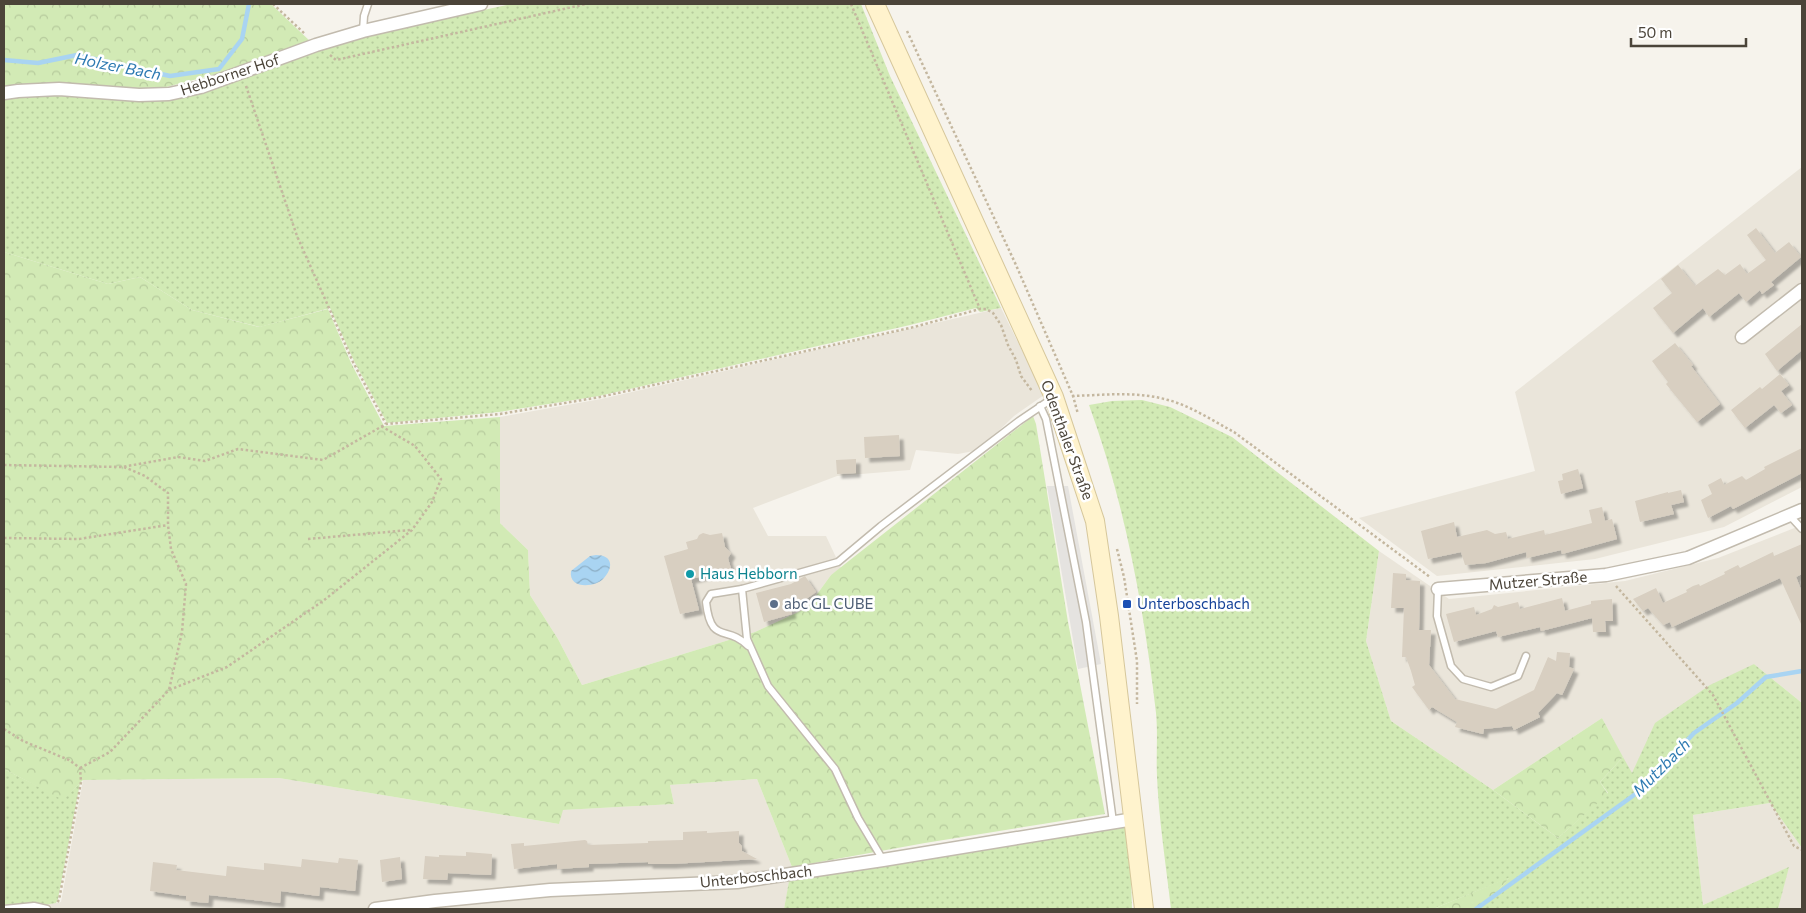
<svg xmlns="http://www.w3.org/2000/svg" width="1806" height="913" font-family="Commissioner,sans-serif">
<defs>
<pattern id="grass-dots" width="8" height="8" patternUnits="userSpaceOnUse" patternTransform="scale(1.25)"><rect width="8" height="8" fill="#d2eab5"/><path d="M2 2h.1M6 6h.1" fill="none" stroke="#b6ca9c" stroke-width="1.8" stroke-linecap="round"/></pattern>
<pattern id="forest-crowns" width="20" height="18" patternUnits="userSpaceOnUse" patternTransform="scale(1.25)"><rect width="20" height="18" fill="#d2eab5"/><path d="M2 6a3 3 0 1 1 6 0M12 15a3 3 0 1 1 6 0" fill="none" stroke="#b6ca9c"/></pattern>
<pattern id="water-waves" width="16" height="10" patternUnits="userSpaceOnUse" patternTransform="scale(1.25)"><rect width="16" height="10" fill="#a9d4f2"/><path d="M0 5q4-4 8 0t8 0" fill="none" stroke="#8caec5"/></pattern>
<filter id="shadow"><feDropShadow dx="4.5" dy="4.5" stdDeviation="1" flood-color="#0004"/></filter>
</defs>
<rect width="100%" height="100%" fill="#f6f3ec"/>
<!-- residential -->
<g fill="#eae5da">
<polygon points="1802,167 1802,487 1724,527 1595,559 1437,576 1359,518 1535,471 1515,392"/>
<polygon points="1001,308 1044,395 1014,416 979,450 958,454 916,450 910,470 837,476 753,508 768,536 826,536 841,568 831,575 807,608 755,632 582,685 558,639 530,595 528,550 500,523 500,417 601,399"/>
<polygon points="1802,525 1802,703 1754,664 1631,773 1602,718 1493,790 1391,721 1366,641 1379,551 1449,599 1625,581 1718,558"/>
<polygon points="279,778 559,824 562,810 674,804 670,785 757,779 792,867 784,909 12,909 61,902 83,780"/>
<polygon points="1770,803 1802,848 1802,909 1778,909 1788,868 1703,905 1693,815"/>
</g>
<!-- grass -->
<g fill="url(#grass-dots)">
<polygon points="511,4 861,4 890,76 1001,308 980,312 976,308 910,325 599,396 499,412 387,423 354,361 330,308 260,327 192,310 140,277 108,284 4,252 4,100 59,90 139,98 337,42"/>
<path d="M1142,400l28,7 62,30 147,114 -13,90 25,80 102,69 65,48 50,-45 -8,-11 23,-25 9,16 23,-50 55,-38 44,-21 48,39v145l-32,-45 -77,12 10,90 86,-38 -11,42h-305l23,-16 13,-15 -76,31h-262c-5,-44 -12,-88 -14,-132 -1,-21 1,-43 -1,-64 -12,-105 -31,-209 -67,-308l23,-4z"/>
<polygon points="4,769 63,799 80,783 58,899 56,903 38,906 4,907"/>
<polygon points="1129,823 1132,909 784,909 791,870"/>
</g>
<!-- forest -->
<g fill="url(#forest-crowns)">
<polygon points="4,4 271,4 312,43 240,68 139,94 4,91"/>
<polygon points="4,252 108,284 140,277 192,310 259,327 328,309 351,363 384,426 500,417 500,523 528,550 530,595 558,639 582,685 755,632 807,608 831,575 1033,416 1036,424 1068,622 1105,814 925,843 792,867 757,779 670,785 674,804 563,810 559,824 279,778 83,780 63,800 4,769"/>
<polygon points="1602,718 1623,757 1600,782 1608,794 1558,838 1493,790"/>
<polygon points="1510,877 1496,893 1473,909 1433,909"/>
</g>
<!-- parking -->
<polygon fill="#e5e3e0" points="1047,486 1068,486 1101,664 1078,669"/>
<!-- water -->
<path fill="url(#water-waves)" d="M596,555c17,0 18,13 7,24 -7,8 -35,11 -32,-8l19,-15z"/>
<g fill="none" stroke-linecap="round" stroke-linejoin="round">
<!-- stream -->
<g stroke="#a9d4f2" stroke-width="4.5">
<polyline points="4,60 38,63 77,55 170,76 219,69 242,39 249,4"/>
<polyline points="1476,909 1641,790 1694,733 1737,703 1766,677 1802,671"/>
</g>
</g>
<!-- building -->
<g fill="#d8cfc1" filter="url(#shadow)">
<polygon points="1756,228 1775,253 1789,242 1801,257 1771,282 1774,285 1762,294 1760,290 1746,302 1739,293 1709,317 1703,308 1673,333 1653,308 1672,293 1661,279 1678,265 1695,286 1718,269 1725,275 1740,264 1747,274 1766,260 1747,235"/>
<polygon points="1802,324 1802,350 1777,371 1765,354"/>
<polygon points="1675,343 1693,365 1691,366 1720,404 1697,422 1666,384 1668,382 1652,361"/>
<polygon points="1780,374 1789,385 1781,391 1792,405 1781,413 1774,405 1745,428 1731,410 1760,387 1762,389"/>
<polygon points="899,435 900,456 865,458 864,437"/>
<polygon points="1802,448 1802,473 1733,509 1731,506 1708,518 1701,500 1712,494 1708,485 1721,478 1724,485 1742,476 1746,480 1765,469 1764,467"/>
<polygon points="856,459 856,473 837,474 836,460"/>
<polygon points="1578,469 1583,488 1561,494 1558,481 1563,480 1562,474"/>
<polygon points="1681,490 1684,502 1671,505 1674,514 1640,522 1635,501 1668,492 1668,493"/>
<polygon points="1602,507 1605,521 1612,519 1617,539 1562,554 1561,550 1527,558 1526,552 1486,563 1465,565 1461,552 1428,559 1421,531 1454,522 1457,537 1487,530 1495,534 1506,532 1508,539 1544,530 1545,535 1592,523 1589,510"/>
<polygon points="703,533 710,535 722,533 725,547 731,553 728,558 731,569 691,579 699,610 680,614 664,556 688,549 686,542 697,539 699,535"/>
<polygon points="1802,544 1802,574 1796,577 1802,592 1802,626 1780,578 1672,627 1670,622 1663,625 1648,608 1643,611 1633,599 1656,588 1663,603 1687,592 1686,590 1693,586 1699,584 1700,586 1725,574 1724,572 1738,565 1740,568 1773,552 1774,556"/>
<polygon points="1393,573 1406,574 1406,580 1420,581 1419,630 1431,630 1429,665 1455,699 1496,709 1534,690 1548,657 1556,661 1557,652 1570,653 1569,667 1574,669 1562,695 1557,693 1538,713 1540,717 1514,730 1512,726 1484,729 1483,734 1455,727 1457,722 1432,707 1429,710 1412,687 1415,685 1411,671 1406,657 1402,657 1404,608 1391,608"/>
<polygon points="805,576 816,592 791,610 792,614 764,622 756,593 791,584"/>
<polygon points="1562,598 1565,611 1591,604 1591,601 1612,599 1613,621 1605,621 1606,632 1593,632 1592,618 1541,631 1540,627 1498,637 1496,631 1454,642 1446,614 1474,607 1476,615 1492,609 1494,605 1498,607 1518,602 1520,609"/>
<polygon points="707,831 707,833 739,831 739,843 742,846 742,851 757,859 671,864 648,864 648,862 589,864 589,867 557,869 557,864 514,869 511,844 524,843 524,846 585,840 587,841 588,845 648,843 648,841 683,840 683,832"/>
<polygon points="466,852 492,854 491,875 448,873 447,880 423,879 425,856 439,857 439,855 466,856"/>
<polygon points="400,857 402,879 382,882 380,860"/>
<polygon points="339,858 358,860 355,891 320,887 319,896 281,891 280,903 209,895 208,903 186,901 186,896 150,891 153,862 177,865 176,870 226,876 227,866 264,870 264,863 301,867 302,859 338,863"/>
</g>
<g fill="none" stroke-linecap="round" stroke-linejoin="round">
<!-- lane casing -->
<g stroke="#c2bbae" stroke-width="9">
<g id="lane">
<polyline points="363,31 364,16 368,4"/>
<polyline points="1040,406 1046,419 1086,622 1113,822"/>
<polyline points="1791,517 1802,529"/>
<path d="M742,589l-31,5 -5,8c5,44 21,22 42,44"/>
<polyline points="1438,589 1437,616 1451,666 1463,679 1491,687 1518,676 1526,656"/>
<polyline points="883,860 858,818 835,769 768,686 747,639 742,589 838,562 881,526 1019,421 1053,398"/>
<polyline points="4,909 34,906 47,909"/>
</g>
</g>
<!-- street casing -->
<g stroke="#c2bbae" stroke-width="15">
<g id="street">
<polyline points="4,93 18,91 59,89 139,95 169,94 201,87 316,45 363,31 481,4"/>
<polyline points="1742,337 1802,290"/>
<polyline points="1438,589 1606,575 1688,558 1802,510"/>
<polyline points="375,909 435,901 550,890 737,882 883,860 1134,819"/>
</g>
</g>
<!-- secondary casing -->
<g stroke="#d6c79b" stroke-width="20">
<polyline id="secondary" points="875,4 1054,397 1095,521 1109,616 1144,909"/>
</g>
<!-- path -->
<g stroke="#c4b79f" stroke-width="2.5" stroke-dasharray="2.5 2.5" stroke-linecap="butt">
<polyline points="273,4 305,34"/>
<polyline points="851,4 980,309"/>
<polyline points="907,31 1016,265 1073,396 1078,414"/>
<polyline points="330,55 336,60 586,4"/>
<polyline points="246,86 297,236 353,362 386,424"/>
<path d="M1072,396c32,-1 65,-5 96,4 23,6 45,21 66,32l196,145"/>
<polyline points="4,465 122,467 178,457 205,461 238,449 323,460 386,424 500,414 600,397 914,327 980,309 986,309 993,313 1001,325 1008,345 1016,360 1021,376 1032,391"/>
<polyline points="124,467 145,476 168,493 168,525 171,549 186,584 182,632 169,690"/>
<polyline points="4,538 79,539 168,525"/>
<polyline points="308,539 410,530"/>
<polyline points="1117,549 1124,577 1137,661 1137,704"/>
<polyline points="1616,586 1713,695 1794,846 1802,850"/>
<polyline points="4,729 23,741 69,760 80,768 81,782 59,900 56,904"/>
<polyline points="80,768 110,752 169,690 227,667 323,601 412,530 432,502 441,479 415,446 381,426"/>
</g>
<!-- lane -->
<use href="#lane" stroke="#fff" stroke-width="6"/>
<!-- street -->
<use href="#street" stroke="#fff" stroke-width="12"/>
<!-- secondary -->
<use href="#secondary" stroke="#fff3cd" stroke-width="18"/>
</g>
<!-- markers -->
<circle fill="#0f9aa8" stroke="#fff" stroke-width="2" cx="690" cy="574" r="5"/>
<circle fill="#5c6f8a" stroke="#fff" stroke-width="2" cx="774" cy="604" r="5"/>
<rect fill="#1a4fb4" stroke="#fff" stroke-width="2" x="1122" y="599" width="10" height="10" rx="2.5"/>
<g text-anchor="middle" stroke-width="5" stroke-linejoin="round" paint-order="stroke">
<!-- street labels -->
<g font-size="15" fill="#4b4439" stroke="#fff">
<text transform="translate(230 75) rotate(-18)" y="5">Hebborner Hof</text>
<text transform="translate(1067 440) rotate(70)" y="5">Odenthaler Straße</text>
<text transform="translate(1538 581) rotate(-5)" y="5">Mutzer Straße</text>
<text transform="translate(756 877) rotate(-6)" y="5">Unterboschbach</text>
</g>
<!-- culture labels -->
<g font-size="15" fill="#0d838f" stroke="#fff" text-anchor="start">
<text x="700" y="579">Haus Hebborn</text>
</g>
<!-- service labels -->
<g font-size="15" fill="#4e5e75" stroke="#fff" text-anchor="start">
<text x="784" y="609">abc GL CUBE</text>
</g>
<!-- transit labels -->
<g font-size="15" fill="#164399" stroke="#fff" text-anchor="start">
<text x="1137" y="609">Unterboschbach</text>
</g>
<!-- water labels -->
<g font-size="16" font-style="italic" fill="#2e7ab2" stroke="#fff">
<text transform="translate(118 66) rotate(11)" y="6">Holzer Bach</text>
<text transform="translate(1661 767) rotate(-45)" y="6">Mutzbach</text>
</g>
</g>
<!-- border -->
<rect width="1806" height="913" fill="none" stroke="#4b4439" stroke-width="10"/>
<!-- scale -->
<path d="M1631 38v8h115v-8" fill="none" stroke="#4b4439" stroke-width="2.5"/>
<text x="1638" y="38" font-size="15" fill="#4b4439" stroke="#ffffff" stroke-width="4" paint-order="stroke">50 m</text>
</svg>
